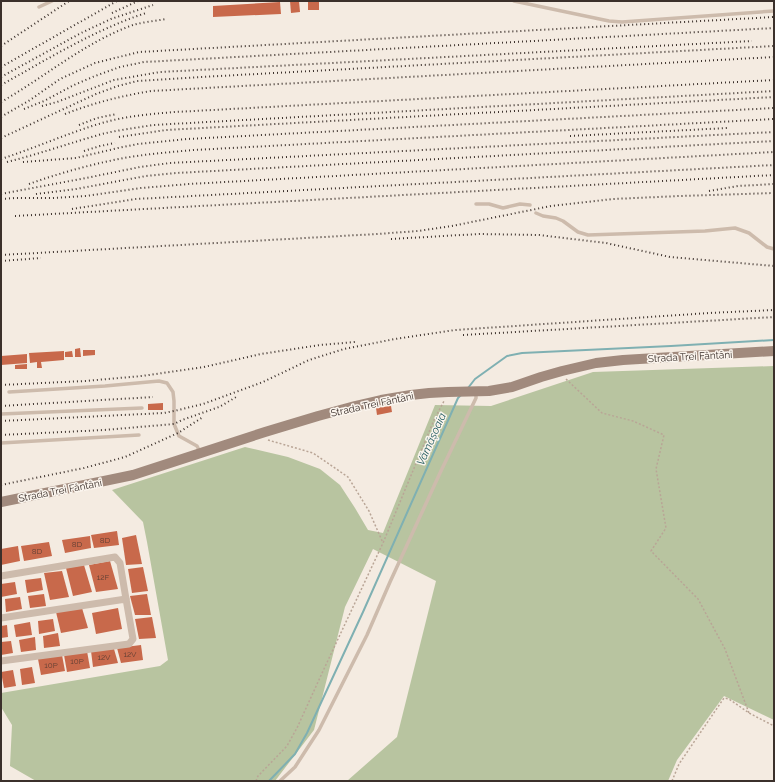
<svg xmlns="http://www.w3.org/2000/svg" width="775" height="782" font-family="Raleway,sans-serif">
<rect width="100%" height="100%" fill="#f4ebe1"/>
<!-- green -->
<polygon fill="#b8c4a0" points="774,366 774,720 724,696 677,760 668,781 347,781 397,737 436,581 373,549 345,607 314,730 275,781 36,781 10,766 12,725 1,707 1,693 160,666 168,660 147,542 143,522 112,490 245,447 288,457 320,469 340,485 355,508 368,530 383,533 435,405 491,406 593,372"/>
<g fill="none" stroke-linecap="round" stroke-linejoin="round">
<!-- stream -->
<g stroke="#7fb0b2" stroke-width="2">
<polyline points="468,388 475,379 507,356 522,353 671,346 774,340"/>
<polyline points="269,781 295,754 307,733 363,612 458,398 461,395"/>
</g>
</g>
<!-- building -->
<g fill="#c8694b">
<polygon points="290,1 299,1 300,12 291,13"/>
<rect x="308" y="1" width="11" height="9"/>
<polygon points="280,2 281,14 213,17 213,6"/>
<polygon points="80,348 81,357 75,357 75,349"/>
<polygon points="83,350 95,350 95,355 83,356"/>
<polygon points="64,351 64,360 41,362 42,368 37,368 37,362 30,363 29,353"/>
<polygon points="72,351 73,357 65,357 65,352"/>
<polygon points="27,354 27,363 1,365 1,356"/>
<polygon points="27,364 27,369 15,369 15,365"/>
<polygon points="163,403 163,410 148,410 148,404"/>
<polygon points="391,406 392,412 377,415 376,408"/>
<polygon points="117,531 119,545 94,548 91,535"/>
<polygon points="136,535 142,564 126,565 122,538"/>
<polygon points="90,536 91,548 65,553 62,540"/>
<polygon points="49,542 52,556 24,561 21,546"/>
<polygon points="18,546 20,561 1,565 1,549"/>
<polygon points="110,561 118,589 96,592 89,565"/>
<polygon points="84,565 92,592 73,596 66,568"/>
<polygon points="143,567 148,591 132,593 128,569"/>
<polygon points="62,571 69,597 50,600 44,573"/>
<polygon points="41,578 43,590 27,593 25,580"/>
<polygon points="15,582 17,594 1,597 1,584"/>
<polygon points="44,594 46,606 30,608 28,596"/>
<polygon points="147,594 151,615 135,615 130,596"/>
<polygon points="20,597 22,609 6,612 5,599"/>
<polygon points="82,608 88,628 61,633 56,612"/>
<polygon points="118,608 122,629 96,634 92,613"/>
<polygon points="152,617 156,638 139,639 135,619"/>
<polygon points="53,619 55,631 39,634 38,621"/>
<polygon points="30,622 32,635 16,637 14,625"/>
<polygon points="7,625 8,637 1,638 1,626"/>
<polygon points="58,633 60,646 44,648 43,636"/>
<polygon points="35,637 36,650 21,652 19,640"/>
<polygon points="11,641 13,653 1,655 1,642"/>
<polygon points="141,645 143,660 121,663 117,648"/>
<polygon points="114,649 118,663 93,667 91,651"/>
<polygon points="87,651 90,668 67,672 64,655"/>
<polygon points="62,655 65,671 41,675 38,659"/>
<polygon points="32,667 35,683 22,685 20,669"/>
<polygon points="13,670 16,686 4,688 1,672"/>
</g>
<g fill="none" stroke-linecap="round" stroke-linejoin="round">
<!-- path -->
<g stroke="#b9a596" stroke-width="1.5" stroke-dasharray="2 2" stroke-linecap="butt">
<polyline points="566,379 602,413 633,421 664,435 656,469 666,528 651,551 698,599 725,649 749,713"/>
<polyline points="268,440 313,453 348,477 369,511 383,543"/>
<polyline points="256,781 258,776 287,746 297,728 323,671 383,543 434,420 444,401"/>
<polyline points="672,781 679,764 724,698 729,699 749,713 774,726"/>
</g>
<!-- lane -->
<g stroke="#cdbbac" stroke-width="3.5">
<polyline points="514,1 609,21 622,22 774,11"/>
<polyline points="39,7 52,1"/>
<polyline points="476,204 489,204 503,208 520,204 530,205"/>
<polyline points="536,213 543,216 556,218 563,221 578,232 588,235 705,231 735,228 749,233 767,247 774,249"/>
<polyline points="9,392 105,386 159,381 167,383 173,392 174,401 174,424 179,436 197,446 200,452"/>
<polyline points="1,414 142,408"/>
<polyline points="1,443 139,435"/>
<polyline points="280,781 295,767 319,730 367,635 390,582 440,473 476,398 476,393"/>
</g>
<!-- street -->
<g stroke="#cdbbac" stroke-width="7">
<polyline points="1,576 115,557 120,563 126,599"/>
<polyline points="1,618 126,599 133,639 129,644 1,661"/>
</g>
<!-- secondary -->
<polyline stroke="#a18a7d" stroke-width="10" points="1,502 109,480 133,475 265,432 318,416 355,406 381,400 411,395 429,393 448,392 489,391 512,387 541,377 562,371 596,363 623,360 774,351"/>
<!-- rail -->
<g stroke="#3b302b" stroke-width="2" stroke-dasharray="1 3" stroke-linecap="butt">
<polyline points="112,13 138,1"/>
<polyline points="1,46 69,1"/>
<polyline points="1,67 117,1"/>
<polyline points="1,77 81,33 111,19 153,5"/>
<path d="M1,85c47,-26 93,-55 145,-72"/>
<path d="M1,102c44,-25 84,-60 132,-77 10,-3 22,-4 33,-6"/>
<polyline points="42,106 57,102 114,80 160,72 752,41"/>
<polyline points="24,109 44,101 74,85 95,76 120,67 144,62 774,28"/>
<path d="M65,114c28,-11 56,-18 86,-23l623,-34"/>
<polyline points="1,117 30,100 60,79 95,63 139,52 774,17"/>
<polyline points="79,125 97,118 117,114"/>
<polyline points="570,136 728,128"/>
<polyline points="119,137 166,130 774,97"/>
<polyline points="1,138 96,94 118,86 137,81 201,77 774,46"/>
<polyline points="84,151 100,146 115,143"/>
<path d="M1,159c34,-11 67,-26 101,-36 24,-7 49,-9 73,-11l599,-32"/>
<path d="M7,162c32,-8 63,-19 95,-28 16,-4 34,-6 51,-9l621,-34"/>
<polyline points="23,162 76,158 118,148 138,144 187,139 774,108"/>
<path d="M29,184c31,-11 63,-20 95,-26 23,-4 47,-6 70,-8l580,-31"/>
<polyline points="709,191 738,186 774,184"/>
<polyline points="1,194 91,177 140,167 170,163 774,132"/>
<polyline points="36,194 76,189 146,176 176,173 774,141"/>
<polyline points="1,199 15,198 52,198 86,196 141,188 189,184 774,152"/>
<polyline points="72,209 136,199 774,165"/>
<polyline points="15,216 774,175"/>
<polyline points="391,239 479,234 539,235 606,243 670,257 774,266"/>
<polyline points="1,255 377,234 418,231 452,226 551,206 613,199 680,196 774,193"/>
<polyline points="1,261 41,258"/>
<polyline points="463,335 774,317"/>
<polyline points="1,385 85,381 142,376 204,367 261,354 320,345 355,342"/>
<polyline points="1,406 153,397"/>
<polyline points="1,421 164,413 174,411 203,404 263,382 309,360 344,349 395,339 455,330 709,313 774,310"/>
<polyline points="1,435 104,430 174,424 182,420 219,407 238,396"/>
<polyline points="1,485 84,468 125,457 178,433 203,417"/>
</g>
</g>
<g text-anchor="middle" stroke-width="3" stroke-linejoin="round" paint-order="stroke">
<!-- number labels -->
<g font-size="8" fill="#5e3e33">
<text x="105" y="543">8D</text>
<text x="77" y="547">8D</text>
<text x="37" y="554">8D</text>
<text x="103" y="580">12F</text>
<text x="130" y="657">12V</text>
<text x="104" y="660">12V</text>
<text x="77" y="664">10P</text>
<text x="51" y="668">10P</text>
</g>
<!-- street labels -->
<g font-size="10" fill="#3b302b" stroke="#fbf5ee">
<text transform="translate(690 356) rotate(-3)" y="4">Strada Trei Fântâni</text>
<text transform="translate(372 404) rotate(-12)" y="4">Strada Trei Fântâni</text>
<text transform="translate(60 490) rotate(-11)" y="4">Strada Trei Fântâni</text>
</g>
<!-- water labels -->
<g font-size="11" font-style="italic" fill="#1f5a5e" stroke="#fbf5ee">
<text transform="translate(431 439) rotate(-66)" y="4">Vămășoaia</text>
</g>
</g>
<!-- border -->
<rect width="775" height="782" fill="none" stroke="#3b302b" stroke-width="4"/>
</svg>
